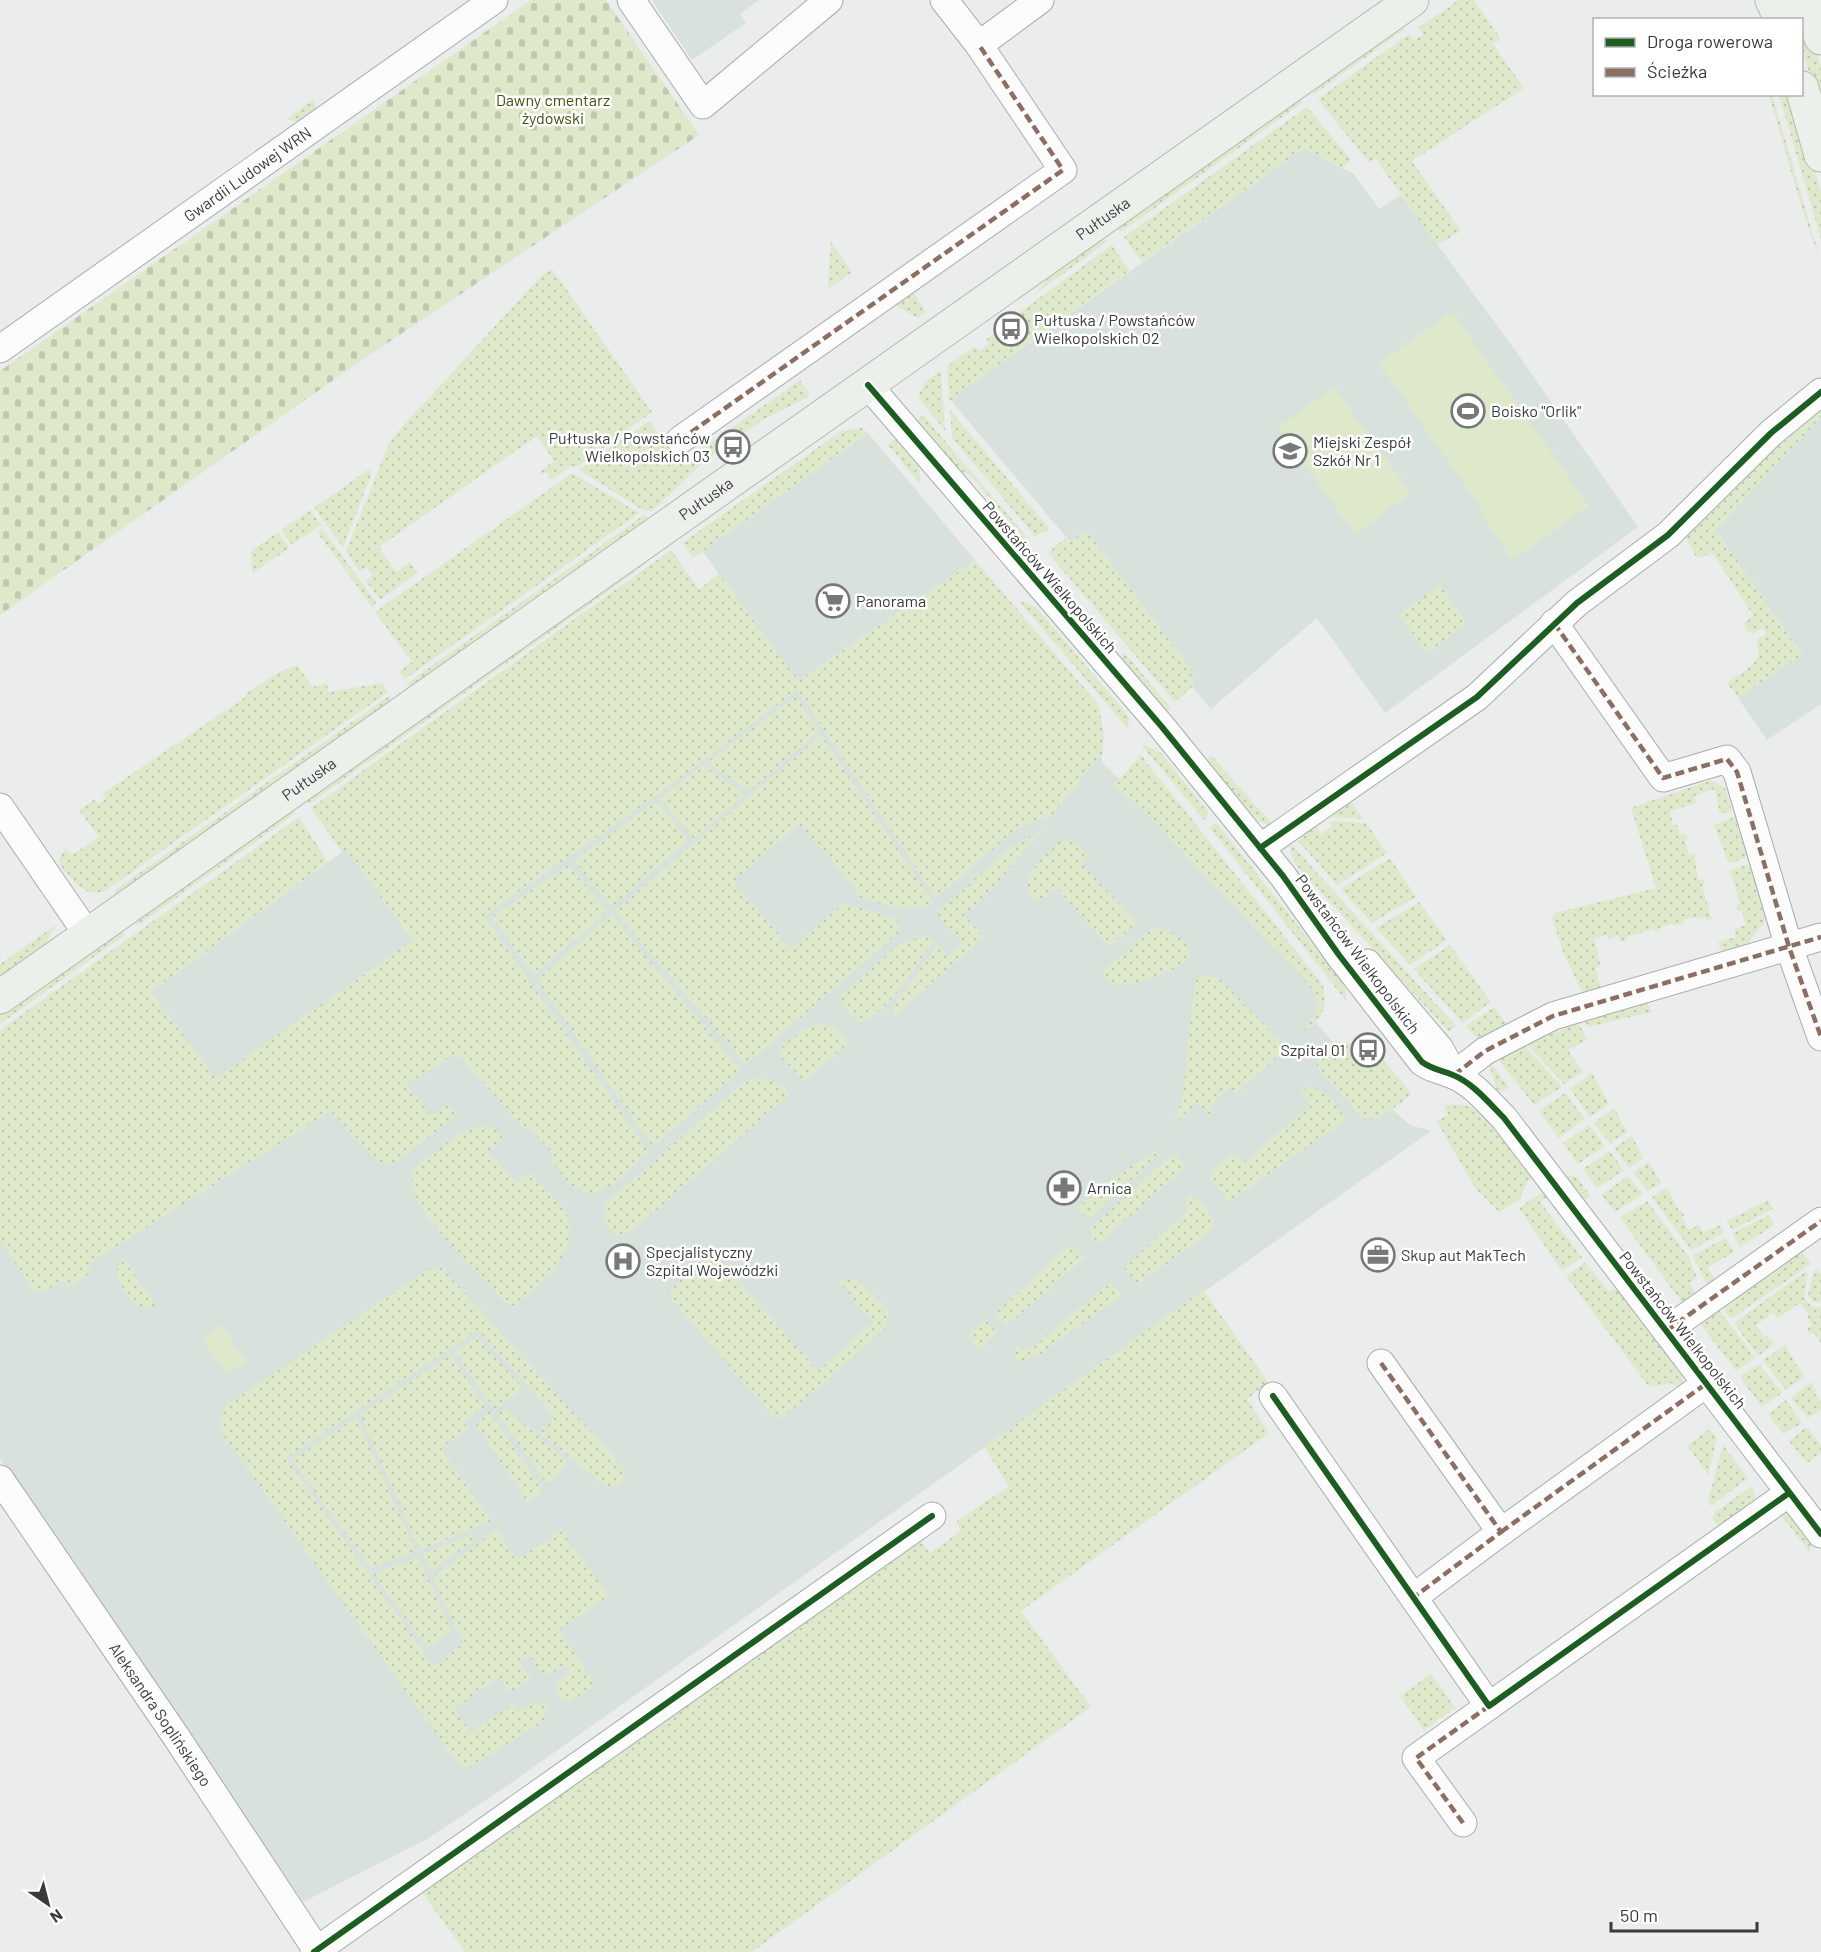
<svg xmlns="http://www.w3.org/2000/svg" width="1821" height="1952" font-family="Barlow,sans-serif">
<defs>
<pattern id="grass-dots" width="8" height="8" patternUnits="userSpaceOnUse" patternTransform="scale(1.5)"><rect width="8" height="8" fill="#dee9cc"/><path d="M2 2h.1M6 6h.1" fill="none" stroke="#bfc9b0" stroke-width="1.8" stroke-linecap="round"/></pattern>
<pattern id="cemetery-stones" width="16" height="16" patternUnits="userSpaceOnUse" patternTransform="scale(1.5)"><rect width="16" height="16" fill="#dee9cc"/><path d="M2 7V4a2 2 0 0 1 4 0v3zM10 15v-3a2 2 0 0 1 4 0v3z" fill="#bfc9b0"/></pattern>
</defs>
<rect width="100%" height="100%" fill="#eaedeb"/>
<!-- built -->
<g fill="#d9e1dc">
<polygon points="652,0 759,0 740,14 746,23 692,60"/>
<polygon points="1304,148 1354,174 1379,209 1401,195 1515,350 1638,527 1385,713 1317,618 1211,709 954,404 957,394"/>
<polygon points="1821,417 1821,704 1767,740 1738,698 1802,654 1715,530"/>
<polygon points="868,433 975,560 801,679 1104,737 1101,761 1118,778 1139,780 1324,1003 1316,1023 1332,1041 1357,1044 1395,1088 1392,1109 1410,1125 1431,1131 511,1783 427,1839 303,1902 0,1459 0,1231 215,1078 151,992 342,852 346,849 413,940 791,672 702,551"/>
</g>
<!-- grass -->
<g fill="url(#grass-dots)">
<polygon points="1459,0 1474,0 1501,39 1493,44 1524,88 1412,161 1461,231 1437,245 1375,158 1369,163 1318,99 1409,34 1414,40 1423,35 1419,27"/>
<polygon points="1784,0 1797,0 1821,67 1821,116 1802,48 1802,20"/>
<polygon points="1403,26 1405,29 1314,94 1311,90"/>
<polygon points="1769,95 1772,95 1821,262 1803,212"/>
<polygon points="1779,95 1793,95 1821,192 1821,239"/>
<polygon points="1300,98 1303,102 1121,232 1118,228 1119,223"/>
<polygon points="314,99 316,111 301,123 286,119"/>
<polygon points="1307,107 1351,159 1343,168 1304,148 1142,262 1124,237"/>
<polygon points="1101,237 1108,241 1034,295 1054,271"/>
<polygon points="831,242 852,272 828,289"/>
<polygon points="1112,245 1129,271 957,394 954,404 949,399 947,366 975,346 980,351 989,344 986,339 1001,329 1007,337 1021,326 1016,318 1020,312"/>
<polygon points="552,269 652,412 577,467 571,466 552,480 546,472 542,475 540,472 554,461 537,436 379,547 396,572 410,562 417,573 380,600 366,581 373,575 366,567 360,572 346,551 391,439 542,275"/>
<polygon points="911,288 926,312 917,318 887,300"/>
<polygon points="941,371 941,372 945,431 918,397 925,382"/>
<polygon points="800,380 809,393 808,397 764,419 706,460 652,511 643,510 579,470 649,421 672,453 679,448 686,460"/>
<polygon points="950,410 1049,528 1048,530 1035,536 952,438"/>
<path d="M1821,410v7l-105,113 86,125 -64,43 -11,-15c16,-12 39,-21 29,-42l10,-8 -4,-5 -9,6 -7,-4 -1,-8 8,-7 -41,-63 -11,6 -5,-1 -10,-19 92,-91z"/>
<polygon points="923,415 1031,542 1027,542 970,475 956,470 916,422"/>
<polygon points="862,428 868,433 693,558 682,543 841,431"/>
<polygon points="895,439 919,467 921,485 888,445"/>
<polygon points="369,469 371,475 343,548 314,508"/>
<polygon points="572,473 639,513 405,679 399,671 412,662 375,612"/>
<polygon points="310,510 321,525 292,545 281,530"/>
<polygon points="644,515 651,520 415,686 405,685"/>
<polygon points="322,528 376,602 373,608 317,532"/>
<polygon points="1086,530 1190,668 1194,685 1175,702 1048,553 1065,538 1069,543"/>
<polygon points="278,532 289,548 252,574 251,551"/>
<polygon points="665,545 667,547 617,585 309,804 307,796"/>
<path d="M671,550l28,39 20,-15 73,98 9,7 174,-119 124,145 5,32 -2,17 -49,60 -38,16 -79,68 -139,-208 -141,106 -172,120 165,236c-18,15 -48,54 -74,36 -9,-7 -17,-19 -25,-28l2,-7 -22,-25 -6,1 -63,-72 -8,-2 -46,29 24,32 17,-12 8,12 -57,44 -11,5 -11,-5 -46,-49 -244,154 5,7 -24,16 -6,-8 -17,12h-10l-35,-51v-211l299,-213 29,45 -177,130 65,86 197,-138 -67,-90 -4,2 -31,-44z"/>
<polygon points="1440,585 1467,624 1427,653 1399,615"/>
<polygon points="1018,600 1036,607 1122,708 1129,718 1128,729"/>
<polygon points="1124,652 1171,708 1165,711 1120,664"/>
<path d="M297,665l16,22 14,-4 1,9 54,-9 6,9 -283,199c-19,8 -35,-13 -45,-26l-1,-6 6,-11 7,7 27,-18 -20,-27 16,-11 3,5 8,-5 -4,-5 142,-96 3,-5 32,-21z"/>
<polygon points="390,695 390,704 116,897 114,891"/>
<polygon points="796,696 819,731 749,792 707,762"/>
<path d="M821,735l112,167c-21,16 -57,-1 -80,-7l5,-4 -59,-67 -66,58 58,67 53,-46 51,16 5,8 -1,5 -153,133 -131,-154z"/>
<polygon points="1146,745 1161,753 1208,812 1207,818 1204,820 1143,747"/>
<path d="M1141,755l182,230c6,27 -3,34 -22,51l18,-29 -8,-20 -176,-185 -22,-16z"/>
<path d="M1211,755l62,70c-25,1 -52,-45 -66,-64z"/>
<polygon points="703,765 745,795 694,839 660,798"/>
<polygon points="1711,780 1725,788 1732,811 1720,814 1715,789 1694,796 1696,803 1670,811 1673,825 1677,825 1680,834 1686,833 1688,839 1685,840 1689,854 1694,853 1698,880 1703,879 1705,884 1702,886 1712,919 1706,921 1705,917 1698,919 1697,917 1683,920 1684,924 1674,926 1672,924 1659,928 1659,930 1654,932 1653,929 1626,937 1626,941 1620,942 1618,936 1609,939 1607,935 1594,939 1601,966 1595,968 1601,988 1584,995 1564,955 1552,917 1555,913 1656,888 1631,808"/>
<polygon points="656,801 688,840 612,907 574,861"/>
<polygon points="1351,801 1363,819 1330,817"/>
<polygon points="289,807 296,813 138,925 131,920"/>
<polygon points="1735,817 1747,857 1729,864 1714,825"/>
<polygon points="1328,821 1366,823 1387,853 1337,885 1298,841 1316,826 1321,834 1332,826"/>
<polygon points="1216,822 1341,980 1346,990 1346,1001 1210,828"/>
<polygon points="1042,830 986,896 964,915 984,937 895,1015 891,1010 938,944 949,957 963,943 938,916 939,911 1011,847"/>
<path d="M1069,841l9,4 11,11 -7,8 55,59 -28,24 -53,-60 -19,17c-23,-27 3,-41 21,-62z"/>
<polygon points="1291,844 1456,1026 1449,1032 1296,865 1290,852"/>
<polygon points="1390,858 1416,897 1372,923 1341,889"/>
<polygon points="1750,864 1767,918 1743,950 1723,956 1718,942 1736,937 1734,929 1746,925 1742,910 1738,911 1737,905 1740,903 1730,870"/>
<polygon points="568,865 607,911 534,975 492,917"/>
<polygon points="1419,902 1447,940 1410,965 1376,928"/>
<polygon points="611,915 741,1070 653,1147 537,980"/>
<polygon points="56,925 45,945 0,979 0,964"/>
<polygon points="122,927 125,935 0,1024 0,1014"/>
<path d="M1151,929c19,-1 37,7 39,28 -10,13 -52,28 -69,28 -8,1 -14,-6 -20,-12z"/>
<path d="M925,936l9,4c-21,29 -41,69 -75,83l-18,-19v-9l60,-52z"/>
<polygon points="1450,945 1491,1002 1462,1023 1414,969"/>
<polygon points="1206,976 1219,978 1285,1046 1281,1054 1236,1093 1230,1087 1210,1106 1214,1112 1209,1116 1197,1103 1174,1123 1183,1094 1195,979"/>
<polygon points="1647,1002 1652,1012 1588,1027 1583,1017"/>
<polygon points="1494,1007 1510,1028 1482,1044 1466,1026"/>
<polygon points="1579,1023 1587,1040 1568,1050 1583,1072 1564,1084 1526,1043"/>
<path d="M823,1024l10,3 16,16 -45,38 -26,-27c9,-16 27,-28 45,-30z"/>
<polygon points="1332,1041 1357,1044 1369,1059 1377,1052 1411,1093 1408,1098 1379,1119 1362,1118 1317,1067 1318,1053"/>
<polygon points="1523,1044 1562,1087 1534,1105 1497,1058"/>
<polygon points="1487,1058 1509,1087 1498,1094"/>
<polygon points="1592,1073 1609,1104 1590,1117 1570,1089"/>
<polygon points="753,1078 775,1082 790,1094 639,1225 626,1234 617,1236 604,1223 605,1204 744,1082"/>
<polygon points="1308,1087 1324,1092 1347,1119 1229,1202 1210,1178 1214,1169 1233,1153 1246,1162 1310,1104 1301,1093"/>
<polygon points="1565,1093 1585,1119 1559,1138 1539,1111"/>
<path d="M1444,1105c7,0 16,-1 23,1 30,9 51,46 69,70l-8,5 -9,19 -20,12 -23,-23 -39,-67 11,-8z"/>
<polygon points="1614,1108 1627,1132 1610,1143 1594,1123"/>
<polygon points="1589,1125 1605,1146 1578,1164 1563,1143"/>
<path d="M482,1126l12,2 10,10 -16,14 28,30 13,-10c11,12 29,27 37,42 15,29 -13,57 -33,75 -6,6 -13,14 -21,17l-8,-5c-20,-22 -94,-93 -93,-118 1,-16 12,-23 24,-31 14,-11 28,-24 47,-26z"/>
<polygon points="1632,1136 1643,1158 1629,1168 1614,1148"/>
<polygon points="1157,1149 1158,1155 1088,1220 1077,1208 1105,1184"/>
<polygon points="1610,1151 1624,1171 1597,1188 1583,1169"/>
<polygon points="1174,1152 1186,1167 1101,1242 1096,1241 1088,1231"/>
<polygon points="1649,1162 1661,1183 1648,1191 1633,1173"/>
<polygon points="1567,1175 1577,1177 1591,1197 1579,1202 1562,1179"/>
<polygon points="1628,1176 1643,1194 1615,1212 1601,1195"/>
<polygon points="1667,1187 1679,1211 1681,1210 1684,1215 1682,1217 1688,1230 1699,1225 1703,1233 1719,1225 1724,1233 1691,1250 1652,1197"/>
<polygon points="1546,1190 1551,1195 1540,1202 1582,1257 1562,1271 1519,1208"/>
<path d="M1186,1196c14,0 27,18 27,31l-11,12 -64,45 -14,-16 63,-57z"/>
<polygon points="1768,1200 1773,1209 1732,1230 1727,1221"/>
<polygon points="1647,1201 1688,1256 1697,1277 1689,1283 1699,1299 1686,1308 1620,1218"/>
<polygon points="1769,1215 1774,1225 1740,1248 1733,1233"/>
<polygon points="1726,1238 1734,1252 1707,1268 1720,1284 1710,1290 1692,1255"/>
<polygon points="1072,1244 1085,1257 1007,1326 995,1313"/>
<polygon points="1798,1246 1811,1264 1731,1319 1718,1302"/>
<polygon points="712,1251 818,1371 874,1322 837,1280 859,1280 888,1311 886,1328 783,1418 774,1417 671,1299 671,1288"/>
<path d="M123,1258l33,47 -6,4c-18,-2 -32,-23 -33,-40z"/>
<polygon points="1585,1262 1608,1291 1621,1287 1685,1373 1681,1389 1671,1383 1649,1387 1566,1276"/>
<path d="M431,1268h11l181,199 2,7 -6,11 -11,3 -69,-56 16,-15 -77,-87 -192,128 148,208 31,-24 -9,-14 -23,-51 63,-48 21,31 44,-30 48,66 -50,34 36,54 -21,16 -11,1c-7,-5 -8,-10 -6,-18l13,-10 -5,-7c-22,12 -22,10 -36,-10l-10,7 12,15 -21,15 -11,-16 -45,32 17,24 42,-30 6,8 14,-9 13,2 1,7 -3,10 -75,47 -7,-1 -8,-8 -230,-323c-5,-13 -4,-23 6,-33z"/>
<polygon points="1818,1270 1821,1275 1821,1302 1813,1302 1808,1295 1814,1271"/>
<polygon points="1806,1271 1808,1274 1804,1298 1811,1306 1821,1307 1821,1343 1814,1333 1810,1334 1807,1329 1812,1325 1807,1317 1809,1314 1800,1303 1778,1318 1773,1313 1756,1325 1765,1337 1767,1336 1774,1344 1758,1356 1734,1323"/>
<polygon points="1110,1282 1122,1295 1035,1358 1033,1355 1023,1363 1016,1358 1016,1346 1031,1349"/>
<polygon points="1203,1290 1269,1383 1247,1399 1269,1433 1021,1611 1091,1707 752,1952 465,1952 421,1891 919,1539 930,1553 961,1531 957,1521 1009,1486 984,1447"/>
<polygon points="1715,1304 1755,1358 1736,1371 1696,1318"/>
<polygon points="986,1320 997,1334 979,1350 968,1337"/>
<polygon points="477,1337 523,1388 495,1410 455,1352"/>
<polygon points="1785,1345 1804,1377 1786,1390 1763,1360"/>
<polygon points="451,1355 485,1407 463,1422 468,1429 441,1448 491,1521 420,1550 360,1414"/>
<polygon points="1756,1365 1760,1365 1782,1393 1762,1407 1741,1379 1741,1376"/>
<polygon points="1811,1382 1816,1390 1814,1392 1821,1402 1821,1409 1808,1418 1791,1398"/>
<polygon points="1786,1400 1802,1423 1783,1434 1768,1414"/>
<polygon points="506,1408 568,1462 548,1486 498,1414"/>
<polygon points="489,1411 543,1491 528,1503 476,1425"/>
<polygon points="356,1417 416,1551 371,1568 292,1460"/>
<polygon points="1805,1428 1809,1429 1821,1446 1821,1453 1807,1463 1789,1441"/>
<polygon points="1710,1429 1717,1438 1708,1475 1687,1445"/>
<polygon points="1723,1445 1748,1478 1711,1506 1708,1501"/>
<polygon points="1752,1486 1756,1500 1722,1530 1712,1518 1715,1512"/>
<polygon points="1789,1510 1813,1542 1809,1552 1779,1512"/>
<polygon points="471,1535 475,1540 431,1571 423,1554"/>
<polygon points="419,1557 451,1631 427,1648 373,1573"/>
<polygon points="1431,1674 1455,1708 1424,1730 1400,1696"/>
</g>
<!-- cemetery -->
<polygon fill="url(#cemetery-stones)" points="531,0 606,0 699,135 362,360 0,615 0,371"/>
<!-- pitch -->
<g fill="#dee9cc">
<polygon points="1452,312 1589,506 1513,560 1480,513 1483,511 1379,363"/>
<polygon points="1334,387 1411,493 1355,534 1278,427"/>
<polygon points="221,1325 246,1361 226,1374 202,1338"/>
</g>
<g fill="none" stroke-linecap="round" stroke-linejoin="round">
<!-- minor casing -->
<g stroke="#aaacab" stroke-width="29">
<g id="minor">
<polyline points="631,0 703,105 829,0"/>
<polyline points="944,0 979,45 1040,0"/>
<path id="s1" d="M0,349l494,-349"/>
<path d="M868,385l294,342 121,149 56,79 83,107c11,8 20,8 31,13 20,8 36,28 51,43l317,416"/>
<polyline points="680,440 1063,170 979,45"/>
<polyline points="1554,623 1663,778 1727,759 1737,772 1789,947 1821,1037"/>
<polyline points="0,807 88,935"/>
<polyline points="1260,848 1477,697 1577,603 1668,535 1771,433 1821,392"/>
<polyline points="1367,963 1440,1049 1454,1075"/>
<polyline points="1454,1075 1485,1051 1553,1016 1821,937"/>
<polyline points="1666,1331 1821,1221"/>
<polyline points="1381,1363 1501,1532 1414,1597"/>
<polyline points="1273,1396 1489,1706 1789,1493"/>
<path id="s2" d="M0,1479l175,256 143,217"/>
<polyline points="1501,1532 1707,1383"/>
<polyline points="1463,1823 1416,1758 1489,1706"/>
<polyline points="314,1952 932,1516"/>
</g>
</g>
<!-- major casing -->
<g stroke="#b1bdb1" stroke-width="35">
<g id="major">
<polyline points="1772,0 1781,20"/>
<polyline points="1807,0 1821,38"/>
<polyline points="1802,88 1821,155"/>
<path id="s3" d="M0,997l1412,-997"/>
</g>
</g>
<!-- minor -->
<use href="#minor" stroke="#fcfcfc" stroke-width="27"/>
<!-- major -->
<use href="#major" stroke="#ebf0ea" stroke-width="33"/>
<!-- quiet -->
<g stroke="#8d6e63" stroke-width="4.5" stroke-dasharray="9 4.5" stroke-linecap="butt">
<polyline points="680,440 1063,170 979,45"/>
<polyline points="1554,623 1663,778 1727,759 1737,772 1789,947 1821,1037"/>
<polyline points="1454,1075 1485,1051 1553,1016 1821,937"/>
<polyline points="1666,1331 1821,1221"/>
<polyline points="1381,1363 1501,1532 1414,1597"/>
<polyline points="1501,1532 1707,1383"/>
<polyline points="1463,1823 1416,1758 1489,1706"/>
</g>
<!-- cycleway casing -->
<g stroke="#fff" stroke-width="10">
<g id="cycleway">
<path d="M868,385l294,342 121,149 56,79 83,107c11,8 20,8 31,13 20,8 36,28 51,43l317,416"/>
<polyline points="1260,848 1477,697 1577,603 1668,535 1771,433 1821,392"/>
<polyline points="1273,1396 1489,1706 1789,1493"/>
<polyline points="314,1952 932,1516"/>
</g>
</g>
<!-- cycleway -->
<use href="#cycleway" stroke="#1b5e20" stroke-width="6"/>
</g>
<!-- icons -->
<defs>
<g id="bus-ring" transform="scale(1.725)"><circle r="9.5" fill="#fff" stroke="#777978" stroke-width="1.5"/><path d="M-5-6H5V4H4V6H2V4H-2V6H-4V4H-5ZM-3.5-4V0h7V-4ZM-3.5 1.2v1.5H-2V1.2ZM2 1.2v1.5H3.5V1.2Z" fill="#777978"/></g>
<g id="stadium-ring" transform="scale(1.725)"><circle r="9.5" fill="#fff" stroke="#777978" stroke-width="1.5"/><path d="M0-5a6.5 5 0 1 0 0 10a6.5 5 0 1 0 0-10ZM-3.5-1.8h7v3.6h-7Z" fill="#777978"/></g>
<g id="school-ring" transform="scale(1.725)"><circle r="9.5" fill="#fff" stroke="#777978" stroke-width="1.5"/><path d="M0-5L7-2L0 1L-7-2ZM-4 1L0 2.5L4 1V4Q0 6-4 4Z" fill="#777978"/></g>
<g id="supermarket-ring" transform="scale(1.725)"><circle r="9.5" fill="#fff" stroke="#777978" stroke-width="1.5"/><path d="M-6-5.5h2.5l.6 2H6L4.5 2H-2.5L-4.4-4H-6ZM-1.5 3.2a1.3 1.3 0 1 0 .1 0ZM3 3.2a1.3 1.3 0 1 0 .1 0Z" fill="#777978"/></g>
<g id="pharmacy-ring" transform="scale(1.725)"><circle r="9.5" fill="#fff" stroke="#777978" stroke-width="1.5"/><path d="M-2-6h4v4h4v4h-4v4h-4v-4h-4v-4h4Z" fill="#777978"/></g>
<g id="office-ring" transform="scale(1.725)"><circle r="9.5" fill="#fff" stroke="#777978" stroke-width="1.5"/><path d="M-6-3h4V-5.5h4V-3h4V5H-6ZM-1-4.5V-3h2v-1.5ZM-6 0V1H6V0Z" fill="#777978"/></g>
<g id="hospital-ring" transform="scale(1.725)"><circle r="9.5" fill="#fff" stroke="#777978" stroke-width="1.5"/><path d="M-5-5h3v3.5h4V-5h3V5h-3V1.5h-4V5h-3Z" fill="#777978"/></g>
</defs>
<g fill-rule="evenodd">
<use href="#bus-ring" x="1011" y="329"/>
<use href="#stadium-ring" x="1468" y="411"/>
<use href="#bus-ring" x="733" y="447"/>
<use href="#school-ring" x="1290" y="451"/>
<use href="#supermarket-ring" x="833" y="601"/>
<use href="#bus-ring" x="1368" y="1050"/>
<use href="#pharmacy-ring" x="1064" y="1188"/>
<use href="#office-ring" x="1378" y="1255"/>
<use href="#hospital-ring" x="623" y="1261"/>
</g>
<g text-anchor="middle" stroke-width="5" stroke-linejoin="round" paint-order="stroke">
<!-- park labels -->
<g font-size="16" fill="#3e500a" stroke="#fff">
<text x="553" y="106">Dawny cmentarz<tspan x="553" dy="18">żydowski</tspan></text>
</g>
<!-- street labels -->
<g font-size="16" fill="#393b3a" stroke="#fff">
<text dy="6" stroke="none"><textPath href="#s1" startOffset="303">Gwardii Ludowej WRN</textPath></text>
<text dy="6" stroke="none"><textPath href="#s3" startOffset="1350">Pułtuska</textPath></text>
<text dy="6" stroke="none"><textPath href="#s3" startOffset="864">Pułtuska</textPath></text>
<text transform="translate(1050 577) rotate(49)" y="6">Powstańców Wielkopolskich</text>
<text dy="6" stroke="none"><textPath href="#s3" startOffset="378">Pułtuska</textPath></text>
<text transform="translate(1358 954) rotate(53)" y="6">Powstańców Wielkopolskich</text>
<text transform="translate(1683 1330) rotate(52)" y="6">Powstańców Wielkopolskich</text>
<text dy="6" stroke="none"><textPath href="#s2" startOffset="285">Aleksandra Soplińskiego</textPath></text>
</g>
<!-- poi labels -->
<g font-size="16" fill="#393b3a" stroke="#fff" text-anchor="start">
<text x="1034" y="326">Pułtuska / Powstańców<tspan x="1034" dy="18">Wielkopolskich 02</tspan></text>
<text x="1491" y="417">Boisko "Orlik"</text>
<text x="710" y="444" text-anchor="end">Pułtuska / Powstańców<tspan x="710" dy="18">Wielkopolskich 03</tspan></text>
<text x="1313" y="448">Miejski Zespół<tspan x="1313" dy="18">Szkół Nr 1</tspan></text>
<text x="856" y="607">Panorama</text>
<text x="1345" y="1056" text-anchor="end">Szpital 01</text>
<text x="1087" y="1194">Arnica</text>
<text x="646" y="1258">Specjalistyczny<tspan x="646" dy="18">Szpital Wojewódzki</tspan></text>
<text x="1401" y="1261">Skup aut MakTech</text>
</g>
</g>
<!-- legend -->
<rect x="1593" y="18" width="210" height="78" fill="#ffffff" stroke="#b0b1b0" stroke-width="1.5"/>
<rect x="1605" y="38" width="30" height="9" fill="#1b5e20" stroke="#b0b1b0" stroke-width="1.5"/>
<text x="1647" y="48" font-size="18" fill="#393b3a">Droga rowerowa</text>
<rect x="1605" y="68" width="30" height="9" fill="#8d6e63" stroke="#b0b1b0" stroke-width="1.5"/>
<text x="1647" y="78" font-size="18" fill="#393b3a">Ścieżka</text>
<!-- north arrow -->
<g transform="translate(48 1904) rotate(145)" stroke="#ffffff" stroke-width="4.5" paint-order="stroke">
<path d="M0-4.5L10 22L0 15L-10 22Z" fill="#393b3a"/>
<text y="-9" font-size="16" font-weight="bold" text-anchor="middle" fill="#393b3a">N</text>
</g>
<!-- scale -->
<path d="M1611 1922v9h146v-9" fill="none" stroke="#393b3a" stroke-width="3"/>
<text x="1620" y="1922" font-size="18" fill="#393b3a" stroke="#ffffff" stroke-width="4.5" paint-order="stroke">50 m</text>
</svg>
